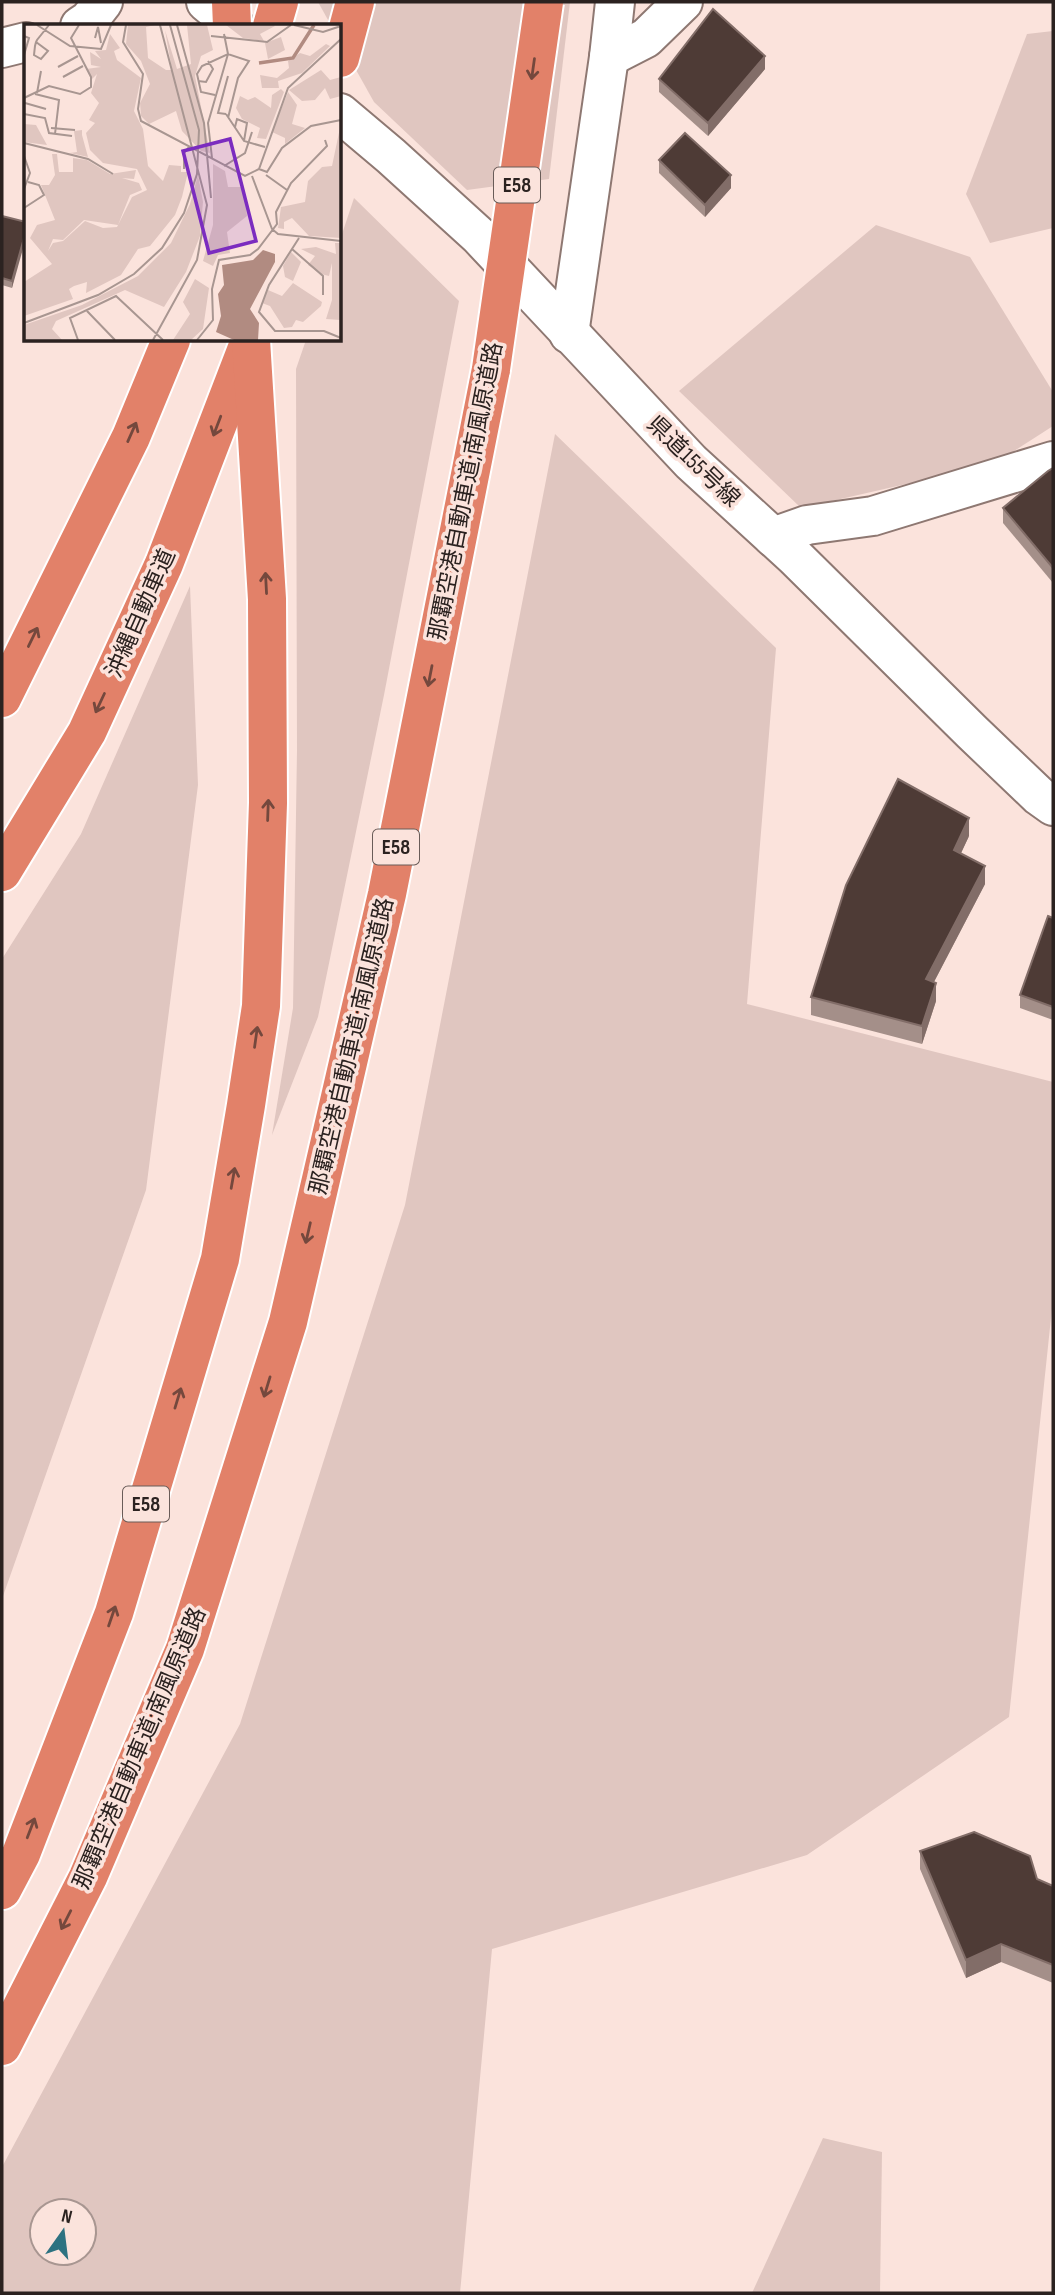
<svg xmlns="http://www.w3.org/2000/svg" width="1055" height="2295" font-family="'Sofia Sans Condensed','Noto Sans JP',sans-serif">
<rect width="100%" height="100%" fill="#fbe3dc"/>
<!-- green -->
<g fill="#e0c6c0" fill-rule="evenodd">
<polygon points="318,2 570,2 549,179 467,190 374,102"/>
<polygon points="1053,31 1053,228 990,243 966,194 1027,34"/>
<polygon points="354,198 459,301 384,695 318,1017 272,1135 293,1008 297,750 296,369 306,340 340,340 340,240"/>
<polygon points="876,225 970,257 1053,392 1053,426 994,464 801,508 679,391"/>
<path d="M555,434l221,214 -29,356 306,78v217l-44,418 -202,138 -315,94 -32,344h-458v-126l238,-443 165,-519zM84,2211v42h-42v-42z"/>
<polygon points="190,586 198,785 146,1190 2,1599 2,959 81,834"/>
<polygon points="823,2138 882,2152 880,2293 752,2293"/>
</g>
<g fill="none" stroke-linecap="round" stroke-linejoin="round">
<!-- minor casing -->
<g stroke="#8e7872" stroke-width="42">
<g id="minor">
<polyline points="80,26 89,20 103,2"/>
<polyline points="2,48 26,42"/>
<polyline points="609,57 646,38 683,2"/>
<polyline points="569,334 609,57 615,2"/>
<polyline points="773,537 807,525 873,516 1053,461"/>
</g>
</g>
<!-- secondary casing -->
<g stroke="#8e7872" stroke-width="42">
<g id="secondary">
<polyline points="206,2 235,26"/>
<polyline points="340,113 391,156 479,236 691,462 795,557 972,732 1039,796 1053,806"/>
</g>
</g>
<!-- motorway casing -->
<g stroke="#fff" stroke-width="42">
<g id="motorway">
<polyline points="272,26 279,2"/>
<polyline points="340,58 355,2"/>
<polyline points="2,698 131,437 171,340"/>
<polyline points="2,872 87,732 164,564 247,348"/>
<polyline points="2,1890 21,1854 114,1613 220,1259 246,1105 261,1006 268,803 267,599 251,340"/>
<polyline points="2,2046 88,1877 185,1649 288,1322 387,894 491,369"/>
</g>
</g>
<!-- minor -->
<use href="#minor" stroke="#fff" stroke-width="38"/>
<!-- secondary -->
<use href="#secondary" stroke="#fff" stroke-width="38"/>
<!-- motorway -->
<use href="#motorway" stroke="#e28169" stroke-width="38"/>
<!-- motorway-bridge casing -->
<g stroke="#fff" stroke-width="42" stroke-linecap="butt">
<g id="motorway-bridge">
<polyline points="231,2 232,26"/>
<polyline points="491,369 544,2"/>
</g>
</g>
<!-- motorway-bridge -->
<use href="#motorway-bridge" stroke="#e28169" stroke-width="38"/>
</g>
<!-- wall -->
<g fill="#a48f89">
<polygon points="765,69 708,136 659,92 659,79"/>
<polygon points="659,160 731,188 705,217 659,173"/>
<polygon points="2,216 26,222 12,288 2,285"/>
<polygon points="1053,468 1053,583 1003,523 1003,508"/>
<polygon points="969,836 961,853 985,884 934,982 936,1001 922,1044 811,1015 811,997"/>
<polygon points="1053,918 1053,1020 1020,1008 1020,995"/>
<polygon points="920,1851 1037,1879 1053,1886 1053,1983 1001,1962 966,1978 920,1869"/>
</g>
<!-- shaded-wall -->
<g fill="#826d68">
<polygon points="765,56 765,69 708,136 708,123"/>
<polygon points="731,175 731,188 705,217 705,205"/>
<polygon points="26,231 26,238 12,288 12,281"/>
<polygon points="969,818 969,836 954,868 954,850"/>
<polygon points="985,866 985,884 926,997 926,979"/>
<polygon points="936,983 936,1001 922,1044 922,1026"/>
<polygon points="1001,1944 1001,1962 966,1978 966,1960"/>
</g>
<!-- building -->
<g fill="#4e3b36" stroke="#826d68" stroke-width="2">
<polygon points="713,9 765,56 708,123 659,79"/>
<polygon points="685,133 731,175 705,205 659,160"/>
<polygon points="2,216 26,222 26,231 12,281 2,278"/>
<polygon points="1053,468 1053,568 1003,508 1048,471"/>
<polygon points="898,779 969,818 954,850 985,866 926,979 936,983 922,1026 811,997 846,885"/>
<polygon points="1048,916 1053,918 1053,1007 1020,995"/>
<polygon points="974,1832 1030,1856 1037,1879 1053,1886 1053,1965 1001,1944 966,1960 920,1851"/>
</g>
<!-- one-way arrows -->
<defs><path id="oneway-shaft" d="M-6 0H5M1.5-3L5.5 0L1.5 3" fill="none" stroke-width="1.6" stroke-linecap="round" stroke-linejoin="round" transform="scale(1.75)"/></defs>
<g stroke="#74483d">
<use href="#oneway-shaft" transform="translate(533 69) rotate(98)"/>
<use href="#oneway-shaft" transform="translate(217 426) rotate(111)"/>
<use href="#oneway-shaft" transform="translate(132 432) rotate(-66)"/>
<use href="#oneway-shaft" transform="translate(266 583) rotate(-93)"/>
<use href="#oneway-shaft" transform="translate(33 637) rotate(-64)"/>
<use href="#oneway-shaft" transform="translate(430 676) rotate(101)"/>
<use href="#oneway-shaft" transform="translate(100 703) rotate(115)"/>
<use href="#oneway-shaft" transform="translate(268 810) rotate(-88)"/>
<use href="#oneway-shaft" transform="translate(256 1037) rotate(-82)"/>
<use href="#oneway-shaft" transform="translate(233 1178) rotate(-80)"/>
<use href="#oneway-shaft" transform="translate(308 1233) rotate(103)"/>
<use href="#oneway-shaft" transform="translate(267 1387) rotate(107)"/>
<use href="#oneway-shaft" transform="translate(178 1398) rotate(-73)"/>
<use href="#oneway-shaft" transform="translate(112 1616) rotate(-71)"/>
<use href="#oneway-shaft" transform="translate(31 1828) rotate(-69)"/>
<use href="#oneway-shaft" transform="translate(66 1920) rotate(117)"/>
</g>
<g text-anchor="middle" stroke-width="7" stroke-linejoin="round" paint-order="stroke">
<!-- shield labels -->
<g fill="#fbe3dc" stroke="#695c58" stroke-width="2">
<rect x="494" y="167.5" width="46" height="35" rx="5"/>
<rect x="373" y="829.5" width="46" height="35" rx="5"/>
<rect x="123" y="1486.5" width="46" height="35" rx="5"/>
</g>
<g font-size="21" font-weight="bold" fill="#2b2220">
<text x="517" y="192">E58</text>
<text x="396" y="854">E58</text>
<text x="146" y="1511">E58</text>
</g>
<!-- street labels -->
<g font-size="23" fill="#2b2220" stroke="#fbe3dc">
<text transform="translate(694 461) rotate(44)" y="8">県道155号線</text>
<text transform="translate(465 491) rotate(-79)" y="8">那覇空港自動車道;南風原道路</text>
<text transform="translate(140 613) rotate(-66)" y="8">沖縄自動車道</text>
<text transform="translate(351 1046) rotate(-77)" y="8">那覇空港自動車道;南風原道路</text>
<text transform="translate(139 1748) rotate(-67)" y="8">那覇空港自動車道;南風原道路</text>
</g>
</g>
<!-- overview -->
<g transform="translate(24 24)">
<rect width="317" height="317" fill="#fbe3dc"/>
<path d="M104,1h27l-9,2 2,31 18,12h6l-7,-40 12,39 14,-5 -4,-39h20l6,25 -12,6 -6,20 15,77 -9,-2 -19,-20 -6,-20 -27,13 -8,-8 -1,-13 10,-19 -9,-23 -15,-17zM202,1h48l1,1 -15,8 4,7 -21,-3zM86,10l10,14 -6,3 3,9 24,18 -7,33 9,18 5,37 15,15 6,-16 12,1v6h7l-6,25 -7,18 -25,31 -12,3 -17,26 -35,18 1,-11 -13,4 -5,3 4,10 -49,17v-34l28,-18 -22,-26 7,-13 18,-5 -14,-35h8l6,-10 -3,-21h5l2,18h14v-14l14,2 23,14 26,-4 -2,9 -12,-1 17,5 3,7 -12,5 -12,30 -34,-5 -21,20 -10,-1 -5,12 5,-8 10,-2 22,-20 18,7 14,-1 15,-30 15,-7 -10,-21 -34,-6 -13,-13 -4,-17 9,-10 -6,-3 10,-17 -8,-10 6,-19 -5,5 -6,-10 15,-2 -10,-2 -1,-13 11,7 -6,-8 11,-1zM257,13l4,13 -17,9 -3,-16zM302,20l4,2 -28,27 -24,8 1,7h-17l-2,-13 17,3 12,-10 -1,-7 12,-8 10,3zM297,46l9,10 11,-3v19l-11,3 -5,-11 -10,12 -13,1 -13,-11zM257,65l3,3 -18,47 -9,-1 3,-10 -18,-9 -6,-11 4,-12 8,4 7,-3 16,11 1,-13zM264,68l9,13 -5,19 13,4 -20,16v-6l-13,-6zM317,99v115l-32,-2 -17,-18 -8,4v7l-6,-1 3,-21 24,-5 3,-21 14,-14 10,-1zM0,100l12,1 11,20 -23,-3zM58,106v5l6,22 -18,-4 7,-1 -3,-21zM189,140l12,7 3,16h15l4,29 -20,16 3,21 -12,2 -5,11 -10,-5 10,-36zM174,151l5,27 -3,34 -14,36 -22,35 -39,-17 -69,31 -4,8 10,11h-38v-15l58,-20 56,-29 33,-33 19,-39zM311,219h6v81l-1,-4 -14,-1 6,-19v-37l-3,13 -8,-2 -13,-9 7,-9 -14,-7 15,-2 20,7zM267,228l10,10 -8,19 -8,-4 -2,-11zM171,255l14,9 -6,41 -12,11h-18l17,-26 -7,-12zM269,259l29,19 -1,4 -18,16 -7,-2 -4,7 -8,1 -14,-22 -8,-3 6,-13 14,6z" fill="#e0c6c0"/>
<path d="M239,226l12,4v8l-25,47 9,14 -1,17h-24l-18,-8 5,-16 -3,-22 6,-9 -2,-20 31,-5z" fill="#b18b81"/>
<path fill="none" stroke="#b18b81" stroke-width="3.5" d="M235,39l34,-5 21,-33"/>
<path fill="none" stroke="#a89691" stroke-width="2" d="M13,1l33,21 31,3 10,-24M102,1l-3,17 20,32 -5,35 3,12 104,55 14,-7 29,-81 53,-49M153,1l27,98 7,75M270,1l29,7 18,-6M0,12l5,2 -5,17M187,12l56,6 24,-17M71,14l3,-11 3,16M12,18l12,9 -7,8 -7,-4 1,-9 1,-4 1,-2 12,-15M34,43l20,-11M39,53l20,-11M174,57l8,1 7,-13 -5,-8M13,69l4,-22M11,70l24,6 -4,34M191,71l-14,-3 -4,-18 5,-8 26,-12 21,7 -11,17 -10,40M0,74l25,-12 31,8 11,-7v-10l-20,-39 8,-13M1,79l21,6M0,90l21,4 4,15 23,3M202,90l18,27 21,6M202,90l-8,-1 10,-37M211,103l2,-8 10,4 -3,18M27,104l24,2M0,119l64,16 25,15M0,132l6,17 -6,16M188,134l-4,-35 20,-69 -4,-20M200,142l21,-13 7,-21M160,145v-16l5,-6M235,145l8,3 15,-24 29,-22 30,-6M242,151l21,15M228,152l20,53 6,5 63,7M0,184l20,-13 -5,-10 -11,-3M275,214l-30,47 -10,27 16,19h49l17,7M268,225l31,27v19M63,287l28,29M0,299l74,-28 36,-21 28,-26 22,-35 13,-39 2,-44 -29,-105M54,316l-8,-22 46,-22 47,44M129,316l44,-80 10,-55 -47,-180M173,316l16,-20 -1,-31 7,-29 31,-5 8,-6 19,-25 -1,-12 15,-29 36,-37 -2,-6"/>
<path fill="#7b2cbf" fill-opacity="0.15" stroke="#7b2cbf" stroke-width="3.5" d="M206,115l26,102 -47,12 -26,-102z"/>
<rect width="317" height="317" fill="none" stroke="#2b2220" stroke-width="3.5"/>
</g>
<!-- border -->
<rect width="1055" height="2295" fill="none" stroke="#2b2220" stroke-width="7"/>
<!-- north arrow -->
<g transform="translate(63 2232) rotate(14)"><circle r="33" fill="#fbe3dc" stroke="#a89691" stroke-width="2"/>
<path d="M0-5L12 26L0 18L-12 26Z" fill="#2d7281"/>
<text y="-10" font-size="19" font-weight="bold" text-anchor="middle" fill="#2b2220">N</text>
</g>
</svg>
